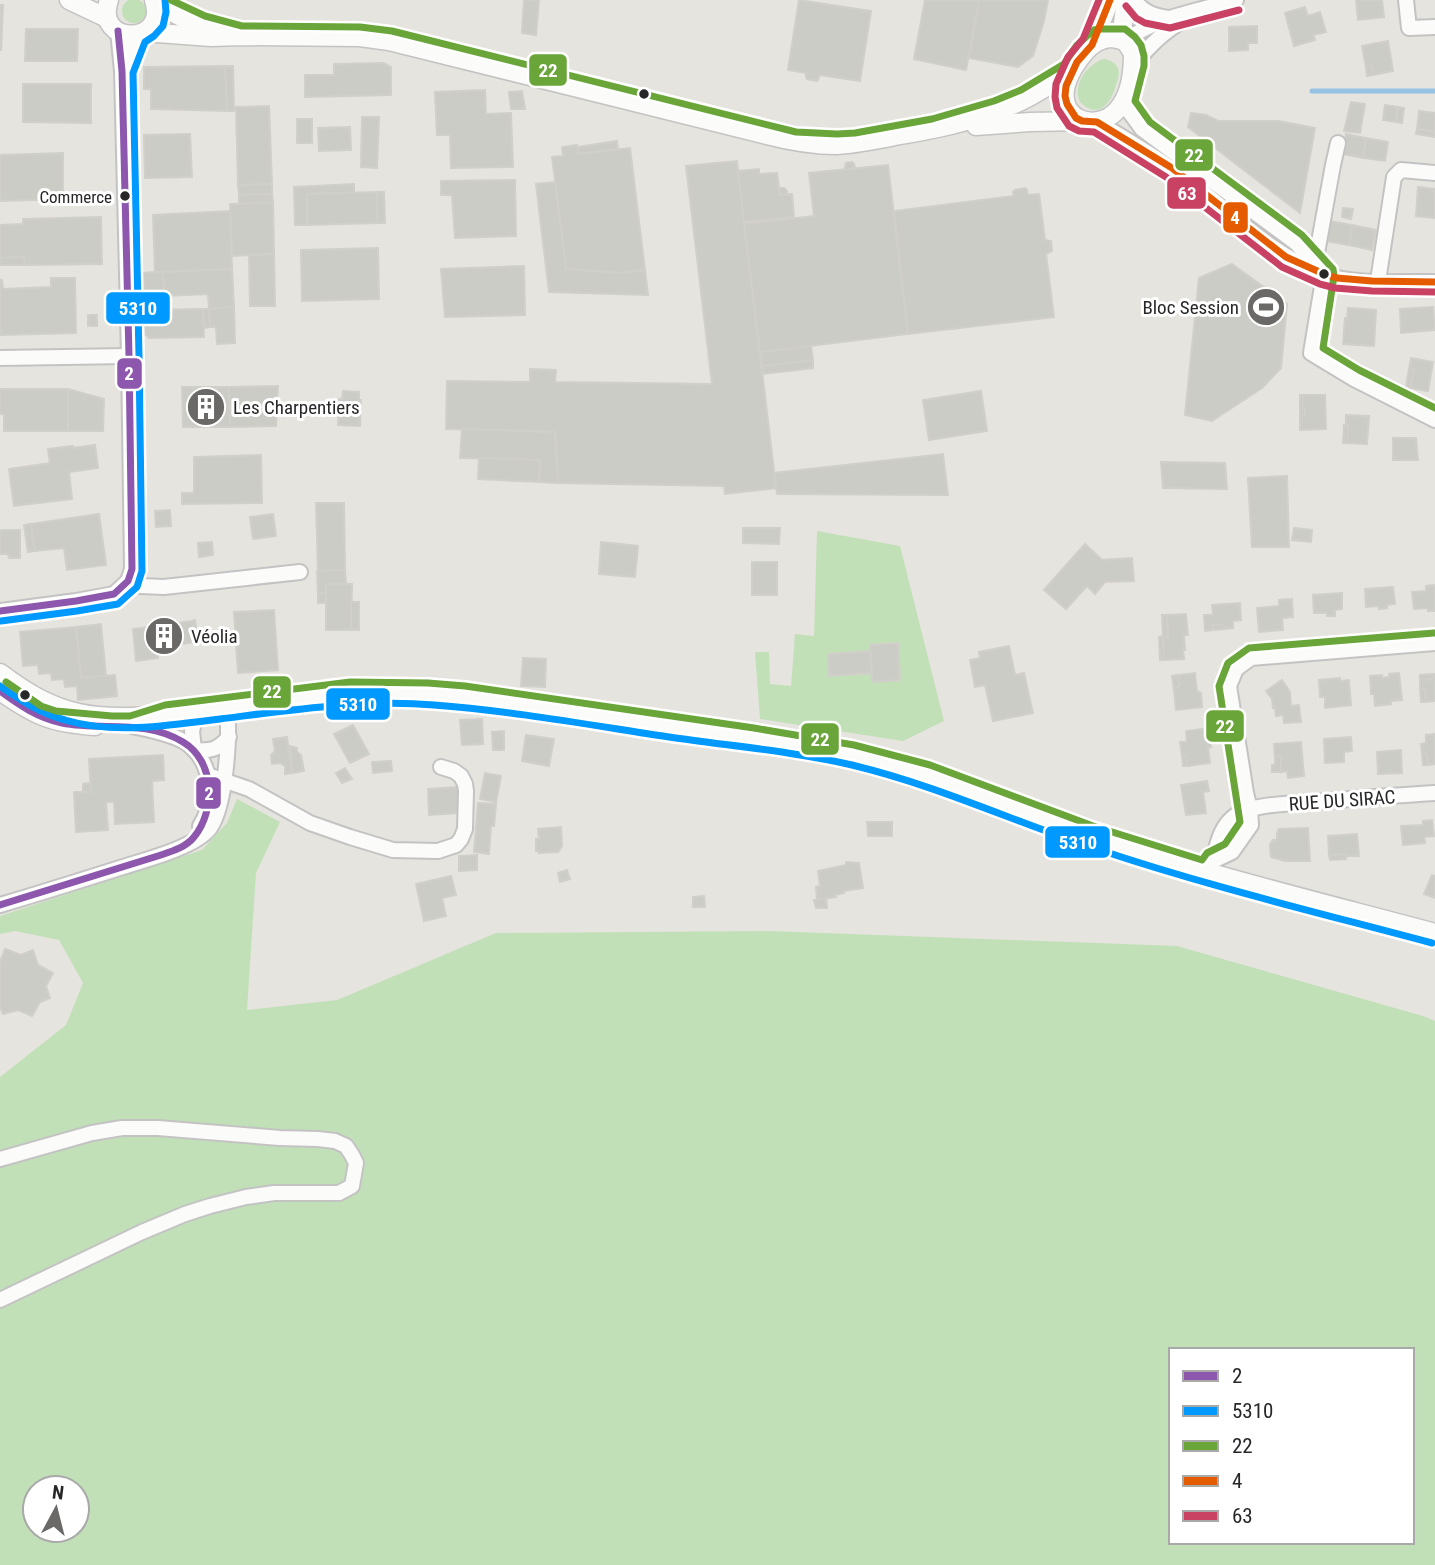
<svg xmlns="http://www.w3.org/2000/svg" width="1435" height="1565" font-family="'Roboto Condensed',sans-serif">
<rect width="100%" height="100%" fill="#e6e4de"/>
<!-- green -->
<g fill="#c2e0b8" fill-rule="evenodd">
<circle cx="134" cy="11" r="12"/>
<path d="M1104,59c6,1 11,3 14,9 2,6 0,11 -2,17 -5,19 -18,35 -36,17 -8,-17 7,-38 24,-43z"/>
<polygon points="817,531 900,546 944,721 903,741 760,719 755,652 769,652 770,684 791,686 795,634 814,636"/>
<path d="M237,799l43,23 -24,51 -9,137 90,-10 159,-67 275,-2 406,15 246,70 12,5v544h-1435v-488l66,-52 17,-42 -24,-43 -44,-9 -15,3v-18l202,-66 25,-27zM1171,1350h241v192h-241zM35,1488h42v42h-42z"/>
</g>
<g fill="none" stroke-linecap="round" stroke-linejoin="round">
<!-- stream -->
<polyline stroke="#96c2e3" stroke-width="5" points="1312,91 1435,91"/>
</g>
<!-- building -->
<g fill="#ccccc7" stroke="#d1cfca" stroke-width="2">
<polygon points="524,0 539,0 536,35 522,33"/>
<polygon points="799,0 871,11 860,81 820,75 817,81 807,79 806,77 806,73 788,70"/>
<polygon points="925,0 979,0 966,70 914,59"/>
<polygon points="979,0 1048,0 1044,21 1033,56 1018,67 969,58"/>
<polygon points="1356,0 1382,0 1384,17 1358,20"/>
<polygon points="0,5 3,5 1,50 0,50"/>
<polygon points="1305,7 1308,16 1320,12 1326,32 1313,35 1315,40 1294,46 1285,13"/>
<polygon points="1257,26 1257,43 1248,43 1248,50 1229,51 1229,27"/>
<polygon points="26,29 78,29 77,61 25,61"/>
<polygon points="1388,41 1393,71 1373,75 1372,66 1366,67 1362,46"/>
<polygon points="384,63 391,67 391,95 305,97 305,75 334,75 334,64"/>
<polygon points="225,66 227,111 151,109 151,89 144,89 144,67"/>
<polygon points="225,66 233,66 234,111 227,111"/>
<polygon points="1372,66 1373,75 1367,76 1366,67"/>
<polygon points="23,84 91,84 91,123 23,122"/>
<polygon points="485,90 486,114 511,113 513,167 451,168 450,135 437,135 435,92"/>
<polygon points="522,91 525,109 511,109 509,92"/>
<polygon points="1351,102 1365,104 1360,133 1344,131"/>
<polygon points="1385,105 1398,107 1396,122 1383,120"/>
<polygon points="269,106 272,184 238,185 236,107"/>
<polygon points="1398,107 1404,108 1402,123 1396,122"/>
<polygon points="1419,111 1435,113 1435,132 1417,129"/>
<polygon points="1191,113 1206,115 1218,121 1279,121 1315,128 1300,213 1188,127"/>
<polygon points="362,117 379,117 377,168 361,167"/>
<rect x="297" y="119" width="15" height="24"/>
<polygon points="350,127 351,150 319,151 318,128"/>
<polygon points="1417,129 1435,132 1435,137 1416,134"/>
<polygon points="190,134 192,177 145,178 144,135"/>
<polygon points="1346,134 1366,138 1363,158 1343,154"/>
<polygon points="1366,138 1388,142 1385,161 1363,158"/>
<polygon points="617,141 618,149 578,154 577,147"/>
<polygon points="577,145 578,154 630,148 645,270 619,273 566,269 552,157 563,156 562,147"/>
<polygon points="63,153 63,199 0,201 0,155"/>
<polygon points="737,161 776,488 725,494 724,486 558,483 555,432 446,429 447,381 530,382 530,369 556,370 555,382 712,384 686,166"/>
<polygon points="852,162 854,164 855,169 844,170 846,163"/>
<polygon points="888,165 908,334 760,352 744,224 814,216 809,173"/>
<polygon points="759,169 759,174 777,173 780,195 792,194 794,217 744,222 738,171"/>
<polygon points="515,180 516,236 455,238 452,195 441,195 441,181"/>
<polygon points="555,182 566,269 619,273 645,270 648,295 549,292 536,184"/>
<polygon points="272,184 272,194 239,195 238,185"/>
<polygon points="354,184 354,193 307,194 307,225 295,225 294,187"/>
<polygon points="1418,187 1434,189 1435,218 1416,216"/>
<polygon points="779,188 784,188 787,191 787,194 780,195"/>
<polygon points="1025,188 1027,190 1028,195 1039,194 1045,240 1051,241 1052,251 1046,254 1054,317 908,334 894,211 1014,196 1013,192 1015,190"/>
<polygon points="377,192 377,223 307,225 307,194"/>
<polygon points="377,192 384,192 385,223 377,223"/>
<polygon points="272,194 273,203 239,204 239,195"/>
<polygon points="273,203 274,254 232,256 230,204"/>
<polygon points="1343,208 1353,209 1351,219 1342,217"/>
<polygon points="230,211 232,269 155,272 153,215"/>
<polygon points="101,217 102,264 24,265 24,257 0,258 0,225 23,224 23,219"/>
<polygon points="1329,221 1352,225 1349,245 1326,241"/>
<polygon points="1352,225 1376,230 1372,250 1349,245"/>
<polygon points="378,248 379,299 302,301 301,250"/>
<polygon points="274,254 275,306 250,306 249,255"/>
<polygon points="24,257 24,265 0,265 0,258"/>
<polygon points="1232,264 1287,304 1281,368 1262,388 1212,421 1185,415 1199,278"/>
<polygon points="524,266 525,315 445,317 441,269"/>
<polygon points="232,269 234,307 209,309 208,294 143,297 144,294 164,293 163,272"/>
<polygon points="155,272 163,272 164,293 144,294 143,273"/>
<polygon points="51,278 75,278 76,333 0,335 0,280 2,280 3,289 51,287"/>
<polygon points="234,307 235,343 217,344 216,327 210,327 209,309"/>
<polygon points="1433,307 1435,330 1401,333 1400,309"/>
<polygon points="1348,308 1376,310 1374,346 1343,344 1345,318 1347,318"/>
<polygon points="203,309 204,337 149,338 145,334 144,310"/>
<polygon points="203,309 209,309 210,327 204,328"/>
<rect x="88" y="315" width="9" height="11"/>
<polygon points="811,346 813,360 762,366 760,352"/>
<polygon points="1411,358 1433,362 1428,391 1410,388 1414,369 1409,369"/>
<polygon points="813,360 813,368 763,374 762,366"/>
<polygon points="1409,369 1414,369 1410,388 1406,387"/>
<polygon points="278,386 276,426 230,427 229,387"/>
<polygon points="182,387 229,387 230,427 183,427"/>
<polygon points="0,389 68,389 68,431 4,431 4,414 0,414"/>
<polygon points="68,389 104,399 103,431 68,431"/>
<polygon points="343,391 359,392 359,400 361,400 360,426 338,425 339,399 342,399"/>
<polygon points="981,391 987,431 929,440 923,400"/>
<polygon points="1300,395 1303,395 1303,408 1305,408 1305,416 1300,416"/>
<polygon points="1303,395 1325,395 1326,429 1300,430 1300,416 1305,416 1305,408 1303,408"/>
<polygon points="1346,415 1369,416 1367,444 1347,443 1348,425 1346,425"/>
<polygon points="1344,425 1348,425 1347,443 1343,443"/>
<polygon points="462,429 555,432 558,483 539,482 540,460 460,458"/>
<polygon points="1393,438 1416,438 1418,460 1393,460"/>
<polygon points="95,445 98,468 69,472 72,499 14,506 9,469 50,463 48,449 73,446 73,448"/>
<polygon points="943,454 948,495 777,494 774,473"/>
<polygon points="261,455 262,503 182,504 182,493 194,493 194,457"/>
<polygon points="479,458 540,460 539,482 478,479"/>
<polygon points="1161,462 1225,463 1227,489 1163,488"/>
<polygon points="1287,476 1289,547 1252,547 1248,478"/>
<polygon points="316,503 344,503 345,570 318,571"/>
<polygon points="170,510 171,526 156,527 155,511"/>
<polygon points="99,514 106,565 67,570 64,548 35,551 31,524"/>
<polygon points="273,514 276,536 253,539 250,517"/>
<polygon points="31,524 35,551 28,552 24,525"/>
<polygon points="743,528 780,528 779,544 743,543"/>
<polygon points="1294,528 1312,530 1311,542 1292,540"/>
<polygon points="0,530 20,530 20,558 9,558 8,554 0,554"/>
<polygon points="212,542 213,555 199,557 198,543"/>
<polygon points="601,542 638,546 635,577 599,574"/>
<polygon points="1085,544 1102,560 1132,558 1134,581 1105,582 1095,594 1087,586 1066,609 1044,590"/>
<rect x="752" y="562" width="25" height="33"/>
<polygon points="345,570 346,584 326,584 326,593 318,593 317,571"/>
<polygon points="326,584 352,584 351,630 326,630"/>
<polygon points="1435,585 1435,611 1428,611 1428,608 1414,609 1412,592 1426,591 1426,586"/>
<polygon points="1393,587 1395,604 1387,605 1387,608 1379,609 1379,606 1366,607 1365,589"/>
<rect x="318" y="593" width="8" height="10"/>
<polygon points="1342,593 1342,609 1335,610 1335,616 1327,616 1327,613 1314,613 1313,595"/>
<polygon points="1292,599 1293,617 1282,618 1283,630 1259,632 1257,608 1279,606 1279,600"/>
<rect x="351" y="602" width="8" height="28"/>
<polygon points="1240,603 1241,620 1233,621 1233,628 1224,629 1223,625 1213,625 1213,630 1205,631 1204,615 1213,615 1212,605"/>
<polygon points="274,610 278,670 238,673 234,612"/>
<polygon points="1186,614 1188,635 1184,635 1185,650 1183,650 1184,659 1164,660 1163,636 1168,637 1167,615"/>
<polygon points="1162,615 1167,615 1168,637 1163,636"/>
<polygon points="195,620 198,642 195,642 192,621"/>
<polygon points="192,621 195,642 157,648 158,658 136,661 133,629"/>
<polygon points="101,624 106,676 81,678 76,627"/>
<polygon points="1213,625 1223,625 1224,629 1213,630"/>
<polygon points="76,627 81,678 115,675 117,696 78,700 77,686 65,687 64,679 52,680 51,673 39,674 38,665 23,666 20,632"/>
<polygon points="1163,636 1164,660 1160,660 1159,637"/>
<polygon points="898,643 900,680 872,682 870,645"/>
<polygon points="1009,646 1015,675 1024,673 1033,713 993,721 985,685 975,687 970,660 980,658 979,652"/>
<polygon points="870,651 872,673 829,676 828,654"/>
<polygon points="523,658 546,659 545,687 521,686"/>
<polygon points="1195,673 1197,691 1201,693 1202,707 1176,710 1174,690 1180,685 1178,675"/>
<polygon points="1399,673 1402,700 1391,701 1391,704 1375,706 1374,694 1371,694 1370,676 1382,675 1382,678 1389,677 1389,674"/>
<polygon points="1432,674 1435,674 1435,701 1426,702 1425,689 1420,689 1420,680 1432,679"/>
<polygon points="1432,674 1432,679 1420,680 1420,675"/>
<polygon points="1178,675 1180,685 1174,690 1172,676"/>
<polygon points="1340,678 1340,681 1349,680 1351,705 1325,708 1325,697 1320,697 1319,680"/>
<polygon points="1282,680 1290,692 1291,706 1299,705 1301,722 1284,723 1283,715 1276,716 1275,708 1273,708 1272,699 1266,691"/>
<polygon points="1420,689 1425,689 1426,702 1421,702"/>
<polygon points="482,719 483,744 462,745 460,720"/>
<polygon points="353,725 369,754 350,763 334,734"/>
<polygon points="1208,728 1211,747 1208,748 1210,763 1187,766 1186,755 1182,755 1180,742 1187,742 1186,731"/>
<polygon points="504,731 504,750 493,750 492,732"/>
<polygon points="1435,734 1435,764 1428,765 1427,753 1422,753 1421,744 1426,743 1426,735"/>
<polygon points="526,735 554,739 549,766 522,761"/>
<polygon points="287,737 292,773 285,774 285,766 280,763 272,764 271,755 275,751 273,739"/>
<polygon points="1351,737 1352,751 1344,752 1344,762 1325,763 1324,739"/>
<polygon points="1301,742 1304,776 1288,778 1287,771 1281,772 1281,756 1275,757 1274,744"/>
<polygon points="290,746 297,748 297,752 301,755 304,771 292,773"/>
<polygon points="1401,750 1402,773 1378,774 1377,752"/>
<polygon points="1422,753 1427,753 1428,765 1423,765"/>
<polygon points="163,755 164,780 152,781 154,822 115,824 114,802 106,802 108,830 76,832 74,792 91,792 89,759"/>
<polygon points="1182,755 1186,755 1187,766 1183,766"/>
<polygon points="1281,756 1281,772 1272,772 1272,765 1275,765 1275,757"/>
<polygon points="391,761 392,771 373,773 372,762"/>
<polygon points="345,768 352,779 342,783 336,773"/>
<polygon points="485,773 501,776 496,802 480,799"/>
<polygon points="1207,781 1209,791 1203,792 1206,813 1186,815 1181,785"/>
<polygon points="91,783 91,792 83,792 83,784"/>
<polygon points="458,787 460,813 429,815 428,789"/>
<polygon points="478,803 496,804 494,826 491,826 489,854 474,852"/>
<polygon points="1432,820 1434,836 1424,837 1425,843 1403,845 1401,826 1423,825 1423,821"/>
<polygon points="867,822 892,822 892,836 868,836"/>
<polygon points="561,827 562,846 558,852 539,853 539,851 536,851 536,839 539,839 538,829"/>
<polygon points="1308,828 1310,861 1285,861 1271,857 1270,844 1273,840 1277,840 1277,833 1279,829"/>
<polygon points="1357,834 1359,856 1346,856 1346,854 1329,855 1328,836"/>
<polygon points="1346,854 1346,859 1330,860 1329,855"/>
<polygon points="477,855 477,870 459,871 459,856"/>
<polygon points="846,862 859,863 863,888 844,891 844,893 835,895 836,897 817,900 816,887 820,886 818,871 846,865"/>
<polygon points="567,870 570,879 560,882 558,873"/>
<polygon points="1432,875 1435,876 1435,898 1424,894"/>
<polygon points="451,876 456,895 442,898 446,916 424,921 416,884"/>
<polygon points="704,896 705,907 693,907 693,897"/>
<polygon points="826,898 827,908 816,908 814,900"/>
<polygon points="5,949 21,955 33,950 38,965 53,973 46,986 50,998 40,1002 32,1016 18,1010 3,1014 0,1007 0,962"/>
</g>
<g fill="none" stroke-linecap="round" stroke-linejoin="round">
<!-- minor casing -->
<g stroke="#c4c3c3" stroke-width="18">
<g id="minor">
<path d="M1134,0c9,12 20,16 35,18"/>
<polyline points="1406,0 1409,28 1435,27"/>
<path d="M1125,41c31,-24 73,-30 111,-41"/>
<path d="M1133,66c14,-18 31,-35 51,-46"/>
<polyline points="123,70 137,34"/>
<polyline points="1123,103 1142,129 1296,243 1318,268"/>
<path d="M1097,122c32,19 65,38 95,61 42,32 81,73 131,91 33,12 78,7 112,8"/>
<polyline points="1315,264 1333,165 1338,143"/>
<polyline points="1324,274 1311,353 1354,379 1435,420"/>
<polyline points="1378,281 1394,177 1401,170 1435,173"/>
<polyline points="0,358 129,356"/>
<polyline points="128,581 141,586 164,587 300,572"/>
<polyline points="0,611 76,601 114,594 128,581 132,569 129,356 122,71 118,31"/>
<path d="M197,711l-5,20 2,19c18,1 23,0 35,-13"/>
<path d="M132,726c17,4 37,7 53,16 27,18 32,58 15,84"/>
<polyline points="208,775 249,789 310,823 350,837 393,850 438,851 456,845 461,839 465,829 466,791 465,784 461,776 454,771 441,767"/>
<polyline points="1213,861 1232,852 1251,825 1250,809 1246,793 1229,686 1236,669 1251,658 1435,643"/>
<path d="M1210,868c7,-18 8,-41 26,-53 16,-12 69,-12 90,-14 37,-3 73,-6 109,-8"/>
<path d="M0,905c41,-12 82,-25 123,-38 22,-7 73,-20 87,-39 16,-23 20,-92 17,-120"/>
<polyline points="0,1159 92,1133 122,1128 158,1128 280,1138 318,1139 335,1141 346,1146 352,1155 356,1163 352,1186 339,1193 274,1193 246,1197 210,1206 185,1214 142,1232 0,1300"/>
</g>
</g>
<!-- tertiary casing -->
<g stroke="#c4c3c3" stroke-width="21">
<g id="tertiary">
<polyline points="69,0 107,18"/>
<path d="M109,0c-16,46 60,46 45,0"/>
<polyline points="155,3 185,19 217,30"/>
<path d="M144,32l67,5 30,-1 119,1 29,4 378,94c23,6 46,10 70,10 19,-1 39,-5 58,-9 35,-6 72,-13 105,-26 25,-9 48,-24 71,-38"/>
<path d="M1113,38l12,3 8,12c0,17 -2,38 -12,52 -19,30 -65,17 -55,-20 2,-8 7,-17 12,-24 9,-13 19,-23 35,-23z"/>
<polyline points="1121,39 1126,0"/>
<polyline points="1092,45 1110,0"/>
<polyline points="976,126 1030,122 1082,121"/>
<path d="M0,673c24,18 49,34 79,40 36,8 88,2 125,-3 77,-9 153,-24 230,-16 74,6 147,19 221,30 65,10 133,17 198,31 86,20 162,56 246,84 110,36 224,64 336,94"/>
<path d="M0,691c36,25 51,32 95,35"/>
</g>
</g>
<!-- minor -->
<use href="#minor" stroke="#fbfbfa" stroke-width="14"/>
<!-- tertiary -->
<use href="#tertiary" stroke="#fbfbfa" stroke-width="18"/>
<!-- bus-1 casing -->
<g stroke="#fff" stroke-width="12">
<g id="bus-1">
<polyline points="0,611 76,601 114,594 128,581 132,569 129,356 122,71 118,31"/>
<path d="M0,691c19,14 38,27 62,32 41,8 83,-4 121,19 32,19 33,68 11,95 -8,10 -21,14 -33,18l-161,50"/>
</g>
</g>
<!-- bus-2 casing -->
<g stroke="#fff" stroke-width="12">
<g id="bus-2">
<polyline points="1,621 77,611 118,604 137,587 142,571 139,356 133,73 145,42 154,36 163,26 166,12 165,0"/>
<path d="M0,686c20,14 41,28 65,34 50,15 104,5 155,-1 71,-9 142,-20 214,-14 79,6 156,20 235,32 61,9 123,14 183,28 84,20 163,57 245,84 110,37 223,64 335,94"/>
</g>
</g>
<!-- bus-3 casing -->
<g stroke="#fff" stroke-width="12">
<g id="bus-3">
<polyline points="171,0 205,16 242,26 360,27 392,31 796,132 837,134 855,133 932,119 994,101 1021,90 1064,64 1077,45 1094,30 1099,29 1125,29 1135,37 1141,45 1144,56 1144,66 1135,101 1150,122 1302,235 1333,269 1334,276 1323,348 1359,370 1435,408"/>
<polyline points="6,682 41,706 56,711 112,716 130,716 165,705 350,682 428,683 465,686 754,728 854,745 930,765 1093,826 1202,860 1207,853 1225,844 1240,822 1219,686 1228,663 1249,648 1434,633"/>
</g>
</g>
<!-- bus-4 casing -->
<g stroke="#fff" stroke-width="12">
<polyline id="bus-4" points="1110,0 1092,45 1077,62 1066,86 1065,96 1067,104 1076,118 1082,121 1097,122 1172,168 1286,257 1324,274 1337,278 1372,281 1435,282"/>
</g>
<!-- bus-5 casing -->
<g stroke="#fff" stroke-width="12">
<g id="bus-5">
<polyline points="1099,0 1083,39 1068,57 1056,84 1055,97 1057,108 1069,126 1079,131 1094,132 1166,177 1282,267 1320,284 1335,288 1372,291 1435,292"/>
<polyline points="1126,6 1136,18 1145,23 1170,28 1239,10"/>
</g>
</g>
<!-- bus-1 -->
<use href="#bus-1" stroke="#8c57ac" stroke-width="7"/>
<!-- bus-2 -->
<use href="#bus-2" stroke="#09f" stroke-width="7"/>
<!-- bus-3 -->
<use href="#bus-3" stroke="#69a538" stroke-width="7"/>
<!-- bus-4 -->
<use href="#bus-4" stroke="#e45b00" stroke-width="7"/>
<!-- bus-5 -->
<use href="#bus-5" stroke="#c94163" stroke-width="7"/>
</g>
<!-- icons -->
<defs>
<g id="stadium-disc" transform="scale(2.0125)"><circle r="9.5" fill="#6a6967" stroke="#fff"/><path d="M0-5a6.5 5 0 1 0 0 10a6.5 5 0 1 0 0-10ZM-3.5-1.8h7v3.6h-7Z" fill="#fff"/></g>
<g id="building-disc" transform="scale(2.0125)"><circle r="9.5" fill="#6a6967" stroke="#fff"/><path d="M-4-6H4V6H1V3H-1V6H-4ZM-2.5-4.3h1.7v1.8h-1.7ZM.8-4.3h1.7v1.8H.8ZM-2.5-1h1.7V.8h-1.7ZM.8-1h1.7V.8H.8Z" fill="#fff"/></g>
</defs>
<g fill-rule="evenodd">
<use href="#stadium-disc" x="1266" y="307"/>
<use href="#building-disc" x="206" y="407"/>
<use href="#building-disc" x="164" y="636"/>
</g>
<!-- markers -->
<g fill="#272727" stroke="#fff" stroke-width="2.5">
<circle cx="644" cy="94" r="6"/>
<circle cx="125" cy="196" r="6"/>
<circle cx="1324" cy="274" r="6"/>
<circle cx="25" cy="695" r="6"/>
</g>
<g text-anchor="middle" stroke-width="6" stroke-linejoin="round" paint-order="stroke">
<!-- bus labels -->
<g font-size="17" fill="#272727" stroke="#fff" text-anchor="end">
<text x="112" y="203">Commerce</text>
</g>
<!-- poi labels -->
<g font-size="19" fill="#272727" stroke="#fff" text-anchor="start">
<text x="1239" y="314" text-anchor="end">Bloc Session</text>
<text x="233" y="414">Les Charpentiers</text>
<text x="191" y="643">Véolia</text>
</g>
<!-- street labels -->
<g font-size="19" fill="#272727" stroke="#fff">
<text transform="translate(1342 800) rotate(-4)" y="7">RUE DU SIRAC</text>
</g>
</g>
<g stroke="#fff" stroke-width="2.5">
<rect x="528" y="53" width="40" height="34" rx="7" fill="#69a538"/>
<rect x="1174" y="138" width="40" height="34" rx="7" fill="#69a538"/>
<rect x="1166" y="176" width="41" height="34" rx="7" fill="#c94163"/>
<rect x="1222" y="201" width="27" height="33" rx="7" fill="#e45b00"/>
<rect x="105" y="291" width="66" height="34" rx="7" fill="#09f"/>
<rect x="116" y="357" width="27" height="33" rx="7" fill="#8c57ac"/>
<rect x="252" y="675" width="40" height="34" rx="7" fill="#69a538"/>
<rect x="325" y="687" width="66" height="34" rx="7" fill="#09f"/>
<rect x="1205" y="709" width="40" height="34" rx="7" fill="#69a538"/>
<rect x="800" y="722" width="40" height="34" rx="7" fill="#69a538"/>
<rect x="195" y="776" width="27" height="34" rx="7" fill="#8c57ac"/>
<rect x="1044" y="825" width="67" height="34" rx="7" fill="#09f"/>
</g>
<g font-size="19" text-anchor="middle" font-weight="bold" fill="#fff">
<text x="548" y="77">22</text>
<text x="1194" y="162">22</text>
<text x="1187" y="200">63</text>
<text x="1235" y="224">4</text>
<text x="138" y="315">5310</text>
<text x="129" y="380">2</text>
<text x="272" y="698">22</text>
<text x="358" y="711">5310</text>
<text x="1225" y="733">22</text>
<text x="820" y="746">22</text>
<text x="209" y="800">2</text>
<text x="1078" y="849">5310</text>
</g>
<!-- legend -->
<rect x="1169" y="1348" width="245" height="196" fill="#ffffff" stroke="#a9a9a9" stroke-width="2"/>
<rect x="1183" y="1371" width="35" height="10" fill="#8c57ac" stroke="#a9a9a9" stroke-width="2"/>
<text x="1232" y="1383" font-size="21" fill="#272727">2</text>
<rect x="1183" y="1406" width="35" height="10" fill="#0099ff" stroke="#a9a9a9" stroke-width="2"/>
<text x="1232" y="1418" font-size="21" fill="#272727">5310</text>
<rect x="1183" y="1441" width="35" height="10" fill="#69a538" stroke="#a9a9a9" stroke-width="2"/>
<text x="1232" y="1453" font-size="21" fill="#272727">22</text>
<rect x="1183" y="1476" width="35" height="10" fill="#e45b00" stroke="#a9a9a9" stroke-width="2"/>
<text x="1232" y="1488" font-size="21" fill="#272727">4</text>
<rect x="1183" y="1511" width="35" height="10" fill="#c94163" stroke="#a9a9a9" stroke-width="2"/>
<text x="1232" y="1523" font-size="21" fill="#272727">63</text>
<!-- north arrow -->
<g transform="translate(56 1509) rotate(7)"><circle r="33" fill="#ffffff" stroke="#a9a9a9" stroke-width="2"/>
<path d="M0-5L12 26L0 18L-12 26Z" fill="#6a6967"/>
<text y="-10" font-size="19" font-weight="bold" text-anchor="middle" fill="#272727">N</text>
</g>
</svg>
